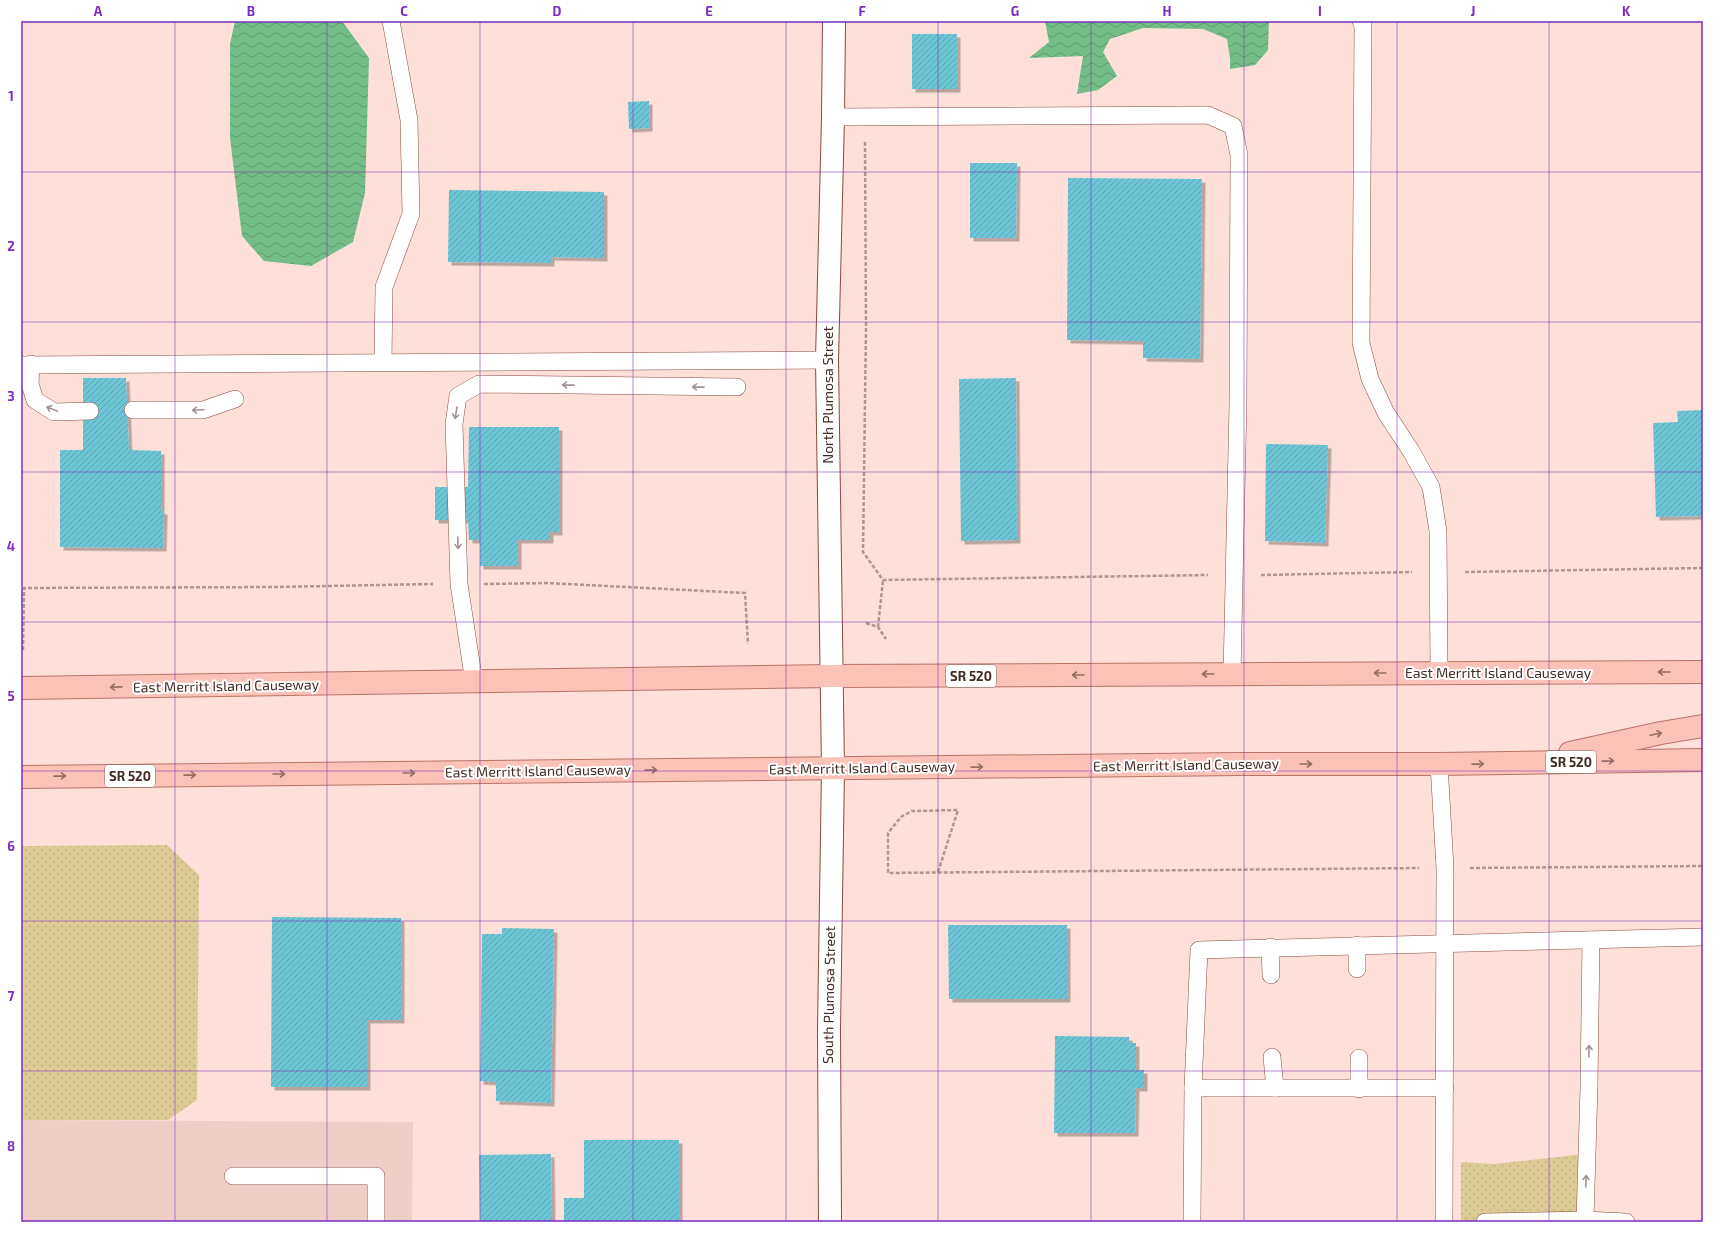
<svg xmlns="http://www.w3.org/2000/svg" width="1724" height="1243" font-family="'Exo 2',sans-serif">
<defs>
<pattern id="grass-dots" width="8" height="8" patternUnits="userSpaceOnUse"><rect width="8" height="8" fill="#ddcb96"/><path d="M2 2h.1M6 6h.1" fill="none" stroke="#bfae81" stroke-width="1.8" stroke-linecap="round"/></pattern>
<pattern id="water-waves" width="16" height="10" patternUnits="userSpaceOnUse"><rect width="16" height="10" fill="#73bd86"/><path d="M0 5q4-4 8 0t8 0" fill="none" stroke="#609a6d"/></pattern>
<pattern id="building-hatch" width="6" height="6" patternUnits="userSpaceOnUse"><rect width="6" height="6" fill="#6cc6d6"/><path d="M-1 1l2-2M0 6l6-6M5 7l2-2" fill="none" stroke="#5ba1ad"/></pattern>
<filter id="shadow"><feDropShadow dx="3.5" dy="3.5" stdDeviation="0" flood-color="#0004"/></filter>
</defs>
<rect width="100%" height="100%" fill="#fedfd9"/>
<!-- built -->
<polygon fill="#f0cec7" points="21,1120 413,1122 412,1222 21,1222"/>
<!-- grass -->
<g fill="url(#grass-dots)">
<polygon points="167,845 199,875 197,1100 168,1120 21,1120 21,846"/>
<polygon points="1593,1153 1594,1222 1461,1222 1461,1162 1494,1164"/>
</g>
<!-- water -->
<g fill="url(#water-waves)">
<polygon points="235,21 342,21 369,58 365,193 353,242 311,266 264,261 242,236 230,138 230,44"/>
<polygon points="1045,21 1269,21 1268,50 1255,65 1230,69 1230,58 1227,39 1203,29 1143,28 1110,39 1103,52 1117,76 1098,90 1077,94 1083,56 1029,58 1049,42"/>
</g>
<!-- building -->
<g fill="url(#building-hatch)" filter="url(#shadow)">
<rect x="912" y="34" width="45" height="55"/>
<polygon points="649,101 649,128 629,129 628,102"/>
<polygon points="970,163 1017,163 1016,238 970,238"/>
<polygon points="1068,178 1202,179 1200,359 1143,358 1143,341 1067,340"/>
<polygon points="449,190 604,192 604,258 551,257 551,263 448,262"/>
<polygon points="83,378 126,378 129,450 161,451 161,511 164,511 163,548 60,547 60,450 83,450"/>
<polygon points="1016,378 1017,540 961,541 959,379"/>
<polygon points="1703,410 1703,516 1656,517 1653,423 1678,422 1677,411"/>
<polygon points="469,427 559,427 559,532 550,532 550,540 518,540 518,566 480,566 480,540 469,540 468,520 435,520 435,487 468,487"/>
<polygon points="1266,444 1328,445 1325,543 1265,541"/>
<polygon points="272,917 401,918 401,1020 367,1020 367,1087 271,1087"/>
<polygon points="948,925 1067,925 1067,999 949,999"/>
<polygon points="502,928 554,929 551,1103 496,1101 496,1082 480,1081 482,934 502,934"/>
<polygon points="1055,1036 1129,1037 1129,1043 1136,1043 1136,1070 1144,1070 1144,1088 1136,1088 1135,1133 1054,1133"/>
<polygon points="584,1140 679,1140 679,1222 564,1222 564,1198 584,1198"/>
<polygon points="551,1154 552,1222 480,1222 479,1155"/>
</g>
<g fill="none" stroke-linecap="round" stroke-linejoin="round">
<!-- service casing -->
<g stroke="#8a4a3f" stroke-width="18">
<g id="service">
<polyline points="1361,21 1363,26 1361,343 1370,379 1386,413 1411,451 1431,487 1438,531 1439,673"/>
<polyline points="833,117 1208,115 1233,126 1239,155 1238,403 1232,674"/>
<polyline points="383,362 384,287 411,214 409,120 391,21"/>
<polyline points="31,364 30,384 35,400 54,412 90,411"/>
<polyline points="21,365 827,360"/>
<polyline points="133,410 203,410 235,399"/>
<polyline points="474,682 459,584 454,424 458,396 479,384 737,387"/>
<polyline points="1439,764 1445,868 1444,1222"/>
<polyline points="1357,945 1357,969"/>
<polyline points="1270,947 1271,975"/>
<polyline points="1272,1057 1275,1088"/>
<polyline points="1359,1058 1359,1089"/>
<polyline points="1193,1088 1445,1088"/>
<polyline points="233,1176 376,1176 376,1222"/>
<polyline points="1585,1220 1589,1087 1591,940"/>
<polyline points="1192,1222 1193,1088 1199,950 1703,937"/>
<polyline points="1485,1222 1585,1220 1626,1222"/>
</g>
</g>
<!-- tertiary casing -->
<g stroke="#8a4a3f" stroke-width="24">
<polyline id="tertiary" points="830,1222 829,1030 833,769 827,360 833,117 834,21"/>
</g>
<!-- primary casing -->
<g stroke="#ba7366" stroke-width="24">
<g id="primary">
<polyline points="21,688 831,676 1703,672"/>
<polyline points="1570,753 1661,733 1703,726"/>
<polyline points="21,777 1239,764 1439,764 1703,760"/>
</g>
</g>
<!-- path -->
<g stroke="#b3958f" stroke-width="2.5" stroke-dasharray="4 2" stroke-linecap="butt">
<polyline points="865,142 866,328 863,552 883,580 1208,575"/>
<polyline points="1465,572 1703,568"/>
<polyline points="1261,575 1412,572"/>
<polyline points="484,584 547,583 745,593 748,644"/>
<polyline points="866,623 878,627 886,639"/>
<polyline points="878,627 883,580"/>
<polyline points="23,650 24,588 274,587 433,584"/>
<polyline points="1470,868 1703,866"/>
<polyline points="938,872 958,810 912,811 901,817 888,833 888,873 1419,868"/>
</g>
<!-- service -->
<use href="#service" stroke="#fff" stroke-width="17"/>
<!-- tertiary -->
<use href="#tertiary" stroke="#fff" stroke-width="22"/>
<!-- primary -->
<use href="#primary" stroke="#fbc2b8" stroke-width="22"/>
</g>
<!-- one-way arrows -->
<defs><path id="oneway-shaft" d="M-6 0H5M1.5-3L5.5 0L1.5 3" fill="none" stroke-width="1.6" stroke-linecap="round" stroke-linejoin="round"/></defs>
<g stroke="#a29492">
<use href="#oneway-shaft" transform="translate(568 385) rotate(-179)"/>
<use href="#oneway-shaft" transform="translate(698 387) rotate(-179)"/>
<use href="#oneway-shaft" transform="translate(52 409) rotate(-158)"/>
<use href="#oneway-shaft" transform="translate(198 410) rotate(177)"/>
<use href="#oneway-shaft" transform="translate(456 413) rotate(100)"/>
<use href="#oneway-shaft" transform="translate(458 543) rotate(88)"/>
<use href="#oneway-shaft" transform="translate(1589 1051) rotate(-89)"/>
<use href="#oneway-shaft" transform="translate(1586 1181) rotate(-88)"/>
</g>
<g stroke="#976e67">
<use href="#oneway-shaft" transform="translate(1664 672) rotate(180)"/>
<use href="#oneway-shaft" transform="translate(1380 673) rotate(180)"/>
<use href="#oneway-shaft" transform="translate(1208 674) rotate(180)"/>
<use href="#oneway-shaft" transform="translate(1078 675) rotate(180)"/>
<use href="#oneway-shaft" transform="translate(116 687) rotate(179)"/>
<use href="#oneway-shaft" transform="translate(1656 734) rotate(-12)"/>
<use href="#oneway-shaft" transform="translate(1608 761) rotate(-1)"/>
<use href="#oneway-shaft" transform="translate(1306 764)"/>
<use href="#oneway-shaft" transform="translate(1478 764) rotate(-1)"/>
<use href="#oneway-shaft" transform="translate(977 767) rotate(-1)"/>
<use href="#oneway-shaft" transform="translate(651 770) rotate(-1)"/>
<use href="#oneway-shaft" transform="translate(409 773)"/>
<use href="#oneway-shaft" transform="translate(279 774)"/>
<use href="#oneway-shaft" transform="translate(190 775) rotate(-1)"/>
<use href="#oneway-shaft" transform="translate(60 776) rotate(-1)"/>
</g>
<!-- grid -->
<path fill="none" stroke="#7b2cbf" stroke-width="1" stroke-opacity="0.55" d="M175,21v1201M327,21v1201M480,21v1201M633,21v1201M786,21v1201M938,21v1201M1091,21v1201M1244,21v1201M1397,21v1201M1549,21v1201M21,172h1682M21,322h1682M21,472h1682M21,622h1682M21,771h1682M21,921h1682M21,1071h1682"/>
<g text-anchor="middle" stroke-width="4" stroke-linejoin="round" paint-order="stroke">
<!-- shield labels -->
<g fill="#fff" stroke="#7e6a66" stroke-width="1">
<rect x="946" y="665" width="50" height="22" rx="3"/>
<rect x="1546" y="751" width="50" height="22" rx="3"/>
<rect x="105" y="765" width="50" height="22" rx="3"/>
</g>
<g font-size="13" font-weight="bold" fill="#462a24">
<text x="971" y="681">SR 520</text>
<text x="1571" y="767">SR 520</text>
<text x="130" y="781">SR 520</text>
</g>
<!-- street labels -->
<g font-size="14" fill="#462a24" stroke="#fff">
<text transform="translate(828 395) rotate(-90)" y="5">North Plumosa Street</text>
<text x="1498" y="678">East Merritt Island Causeway</text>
<text transform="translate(226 686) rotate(-1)" y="5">East Merritt Island Causeway</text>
<text transform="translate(1186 765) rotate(-1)" y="5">East Merritt Island Causeway</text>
<text transform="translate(862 768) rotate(-1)" y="5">East Merritt Island Causeway</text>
<text transform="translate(538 771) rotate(-1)" y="5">East Merritt Island Causeway</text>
<text transform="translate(829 995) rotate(-89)" y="5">South Plumosa Street</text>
</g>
</g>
<!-- border -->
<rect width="1724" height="1243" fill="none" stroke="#ffffff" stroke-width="44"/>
<rect x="22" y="22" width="1680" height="1199" fill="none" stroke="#7b2cbf" stroke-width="1.5"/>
<g font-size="13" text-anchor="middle" font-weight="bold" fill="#7b2cbf">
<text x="98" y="16">A</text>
<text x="251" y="16">B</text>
<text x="404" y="16">C</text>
<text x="557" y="16">D</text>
<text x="709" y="16">E</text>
<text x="862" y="16">F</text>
<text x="1015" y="16">G</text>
<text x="1167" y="16">H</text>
<text x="1320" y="16">I</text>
<text x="1473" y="16">J</text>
<text x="1626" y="16">K</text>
<text x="11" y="101">1</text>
<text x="11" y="251">2</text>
<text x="11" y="401">3</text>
<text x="11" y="551">4</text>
<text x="11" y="701">5</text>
<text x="11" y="851">6</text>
<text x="11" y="1001">7</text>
<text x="11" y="1151">8</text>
</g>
</svg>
